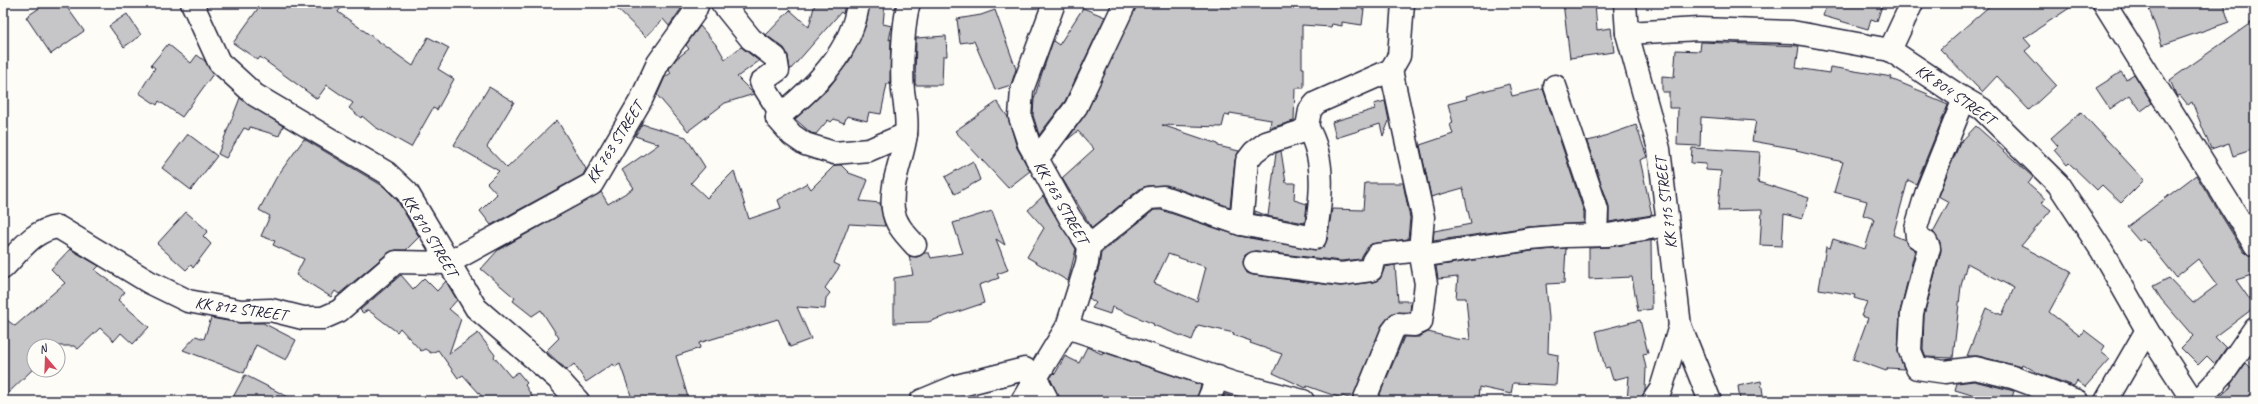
<svg xmlns="http://www.w3.org/2000/svg" width="2258" height="404" font-family="Caveat,sans-serif">
<rect width="100%" height="100%" fill="#fdfcf7"/>
<filter id="ink" filterUnits="userSpaceOnUse"><feTurbulence type="fractalNoise" baseFrequency=".025" numOctaves="2"/><feDisplacementMap in="SourceGraphic" scale="8" xChannelSelector="R" yChannelSelector="G"/><feConvolveMatrix kernelMatrix="1 2 1 2 8 2 1 2 1" color-interpolation-filters="sRGB"/></filter>
<g filter="url(#ink)">
<!-- building -->
<g fill="#c6c6c8" stroke="#22223b" fill-rule="evenodd">
<polygon points="47,3 64,3 84,31 51,54 26,17"/>
<polygon points="262,3 344,3 338,12 413,66 428,37 449,48 438,69 454,79 437,110 433,108 411,147 375,127 362,116 361,118 349,108 353,103 327,85 317,99 260,57 258,60 233,43"/>
<polygon points="611,3 680,3 683,6 669,26 663,19 646,37"/>
<polygon points="815,3 845,3 843,14 841,12 790,70 788,56 784,48 766,35 790,10 809,27"/>
<polygon points="870,3 885,3 883,24 892,26 889,40 891,39 890,84 887,84 881,114 869,112 867,121 847,116 844,123 834,119 831,122 828,120 816,134 811,133 795,119 827,90 850,60 866,25"/>
<polygon points="1137,3 1363,3 1362,9 1364,9 1362,25 1342,22 1342,26 1332,24 1331,27 1302,25 1302,68 1304,68 1304,88 1295,88 1294,121 1270,128 1271,120 1230,113 1229,116 1225,115 1222,127 1162,125 1218,144 1218,146 1239,151 1235,160 1230,207 1167,185 1148,186 1141,188 1092,228 1062,178 1094,149 1078,131 1067,140 1087,112"/>
<polygon points="1563,3 1595,3 1597,30 1611,28 1614,52 1570,58"/>
<polygon points="1827,3 1883,3 1877,21 1871,19 1868,29 1823,16"/>
<polygon points="1993,3 2077,3 2024,38 2031,46 2025,51 2056,85 2029,110 1997,76 1982,92 1940,49"/>
<polygon points="2147,3 2223,3 2229,22 2162,45"/>
<polygon points="1083,8 1105,17 1065,101 1039,135 1033,115 1034,99 1042,73 1053,41 1059,45"/>
<polygon points="995,10 1016,69 1011,85 995,90 974,41 960,43 957,19 981,15"/>
<polygon points="127,14 141,35 124,47 109,26"/>
<polygon points="2255,20 2255,149 2233,156 2229,143 2211,149 2192,102 2188,105 2180,95 2177,97 2170,80"/>
<polygon points="700,26 718,47 725,59 741,47 759,61 737,77 754,94 725,103 688,131 657,95 665,77 671,73 669,69 676,59 689,49 686,45"/>
<polygon points="946,36 947,56 943,56 942,85 915,85 916,38"/>
<polygon points="1701,42 1799,46 1796,68 1829,73 1830,67 1892,77 1891,79 1928,94 1927,96 1948,105 1916,184 1908,180 1893,235 1905,240 1907,244 1915,250 1900,312 1898,351 1904,369 1888,368 1886,371 1853,359 1868,318 1861,316 1867,302 1854,298 1855,295 1819,289 1826,247 1830,248 1833,239 1865,249 1874,219 1863,215 1867,201 1834,192 1843,162 1796,151 1797,149 1752,141 1756,121 1701,117 1700,146 1677,145 1678,108 1669,108 1669,92 1662,92 1662,76 1674,77 1676,50 1700,51"/>
<polygon points="168,44 191,63 197,55 205,61 213,74 182,117 159,101 157,105 139,93 155,68 151,65"/>
<polygon points="2121,72 2126,79 2134,74 2152,103 2141,111 2130,95 2110,109 2096,88"/>
<polygon points="1509,84 1512,96 1543,89 1584,212 1584,223 1528,227 1433,241 1434,231 1471,224 1463,188 1431,197 1420,145 1453,134 1450,124 1453,123 1448,104 1467,99 1466,96"/>
<polygon points="489,87 514,102 487,147 507,168 557,120 586,169 583,175 491,225 480,211 497,194 487,183 499,171 454,145"/>
<polygon points="240,98 283,126 279,136 250,127 249,130 244,128 226,158 218,154"/>
<polygon points="1385,101 1389,121 1383,136 1380,124 1336,138 1332,122 1375,109 1374,104"/>
<polygon points="997,102 1008,117 1017,148 1030,171 1008,188 955,131"/>
<polygon points="2081,112 2144,180 2121,203 2102,185 2097,190 2069,163 2067,165 2054,150 2058,146 2051,138"/>
<polygon points="642,124 686,137 705,167 691,183 707,198 734,171 749,219 781,208 778,200 807,183 811,189 835,165 841,165 849,173 868,180 860,201 880,203 885,226 849,224 834,263 840,266 825,288 830,293 826,298 825,309 797,307 811,339 790,347 778,319 699,343 700,348 676,356 689,401 633,401 620,364 615,367 613,364 586,382 574,364 567,370 546,351 559,338 541,310 532,316 513,301 515,298 481,269 498,250 601,192 608,204 634,188 622,170 659,144 635,136"/>
<polygon points="1636,125 1647,157 1640,160 1652,215 1609,222 1609,206 1586,139 1587,141 1596,139"/>
<polygon points="1976,126 2033,177 2028,184 2045,199 2042,203 2051,210 2021,246 2071,272 2049,312 2080,336 2084,330 2105,346 2101,352 2110,359 2085,387 2077,381 2074,386 2040,374 2022,364 2021,367 1978,356 1967,356 1986,308 2002,315 2014,288 1967,263 1961,286 1953,358 1926,357 1923,349 1924,315 1941,251 1940,242 1933,232 1949,202 1938,196 1960,143"/>
<polygon points="188,134 217,156 191,190 162,168"/>
<polygon points="304,139 383,186 397,200 419,237 406,250 396,250 388,253 339,294 335,291 331,297 296,275 304,259 273,245 275,241 261,236 270,216 259,210 276,178"/>
<polygon points="1692,148 1760,152 1758,182 1809,198 1802,219 1784,214 1782,246 1760,245 1762,210 1718,211 1721,171 1706,170 1706,164 1691,163"/>
<polygon points="1281,151 1286,183 1295,183 1294,200 1307,204 1305,223 1255,214 1255,211 1268,216 1276,153"/>
<polygon points="973,161 980,180 955,194 945,177"/>
<polygon points="2196,175 2244,252 2255,257 2255,274 2236,280 2255,307 2215,337 2226,348 2215,364 2207,356 2198,365 2181,348 2193,336 2161,299 2153,286 2169,278 2193,303 2217,285 2198,259 2176,277 2148,242 2147,243 2143,238 2139,241 2127,227"/>
<path d="M1365,183h38l7,35 -2,21 -37,5 -10,15 -20,2 -85,-10 -11,4 -2,7 4,11 6,2 87,11 33,-4 7,-3 5,-12 10,-2 3,36h13l-1,11 -17,1 -11,12 -30,74 -10,-3 -1,2 -34,-12 -1,2 -33,-15 9,-19 -32,-11 1,-2 -18,-6 1,-2 -36,-8 -6,15 -39,-15 1,-1 -42,-17 -2,7 -18,-6 4,-5 -7,-5 10,-31 2,-14 53,-43h7l78,26 80,14 5,-4 3,-6 5,-31 31,1zM1168,254l38,13 -9,34 -43,-18z"/>
<polygon points="1043,196 1076,249 1068,281 1027,257 1044,228 1028,210"/>
<polygon points="992,211 1005,245 996,239 1008,270 997,274 999,278 979,285 984,303 928,322 894,323 894,278 913,275 909,256 917,257 924,253 929,253 931,258 963,253 953,223"/>
<polygon points="186,212 208,231 203,236 211,244 193,268 191,265 186,270 157,244"/>
<polygon points="1655,240 1651,241 1652,309 1638,311 1632,277 1589,279 1589,248 1610,247"/>
<polygon points="1566,248 1564,283 1546,284 1549,318 1548,353 1558,355 1556,385 1513,383 1511,394 1479,387 1478,401 1377,401 1404,337 1419,337 1428,332 1456,339 1470,340 1466,298 1456,298 1458,277 1438,279 1436,266 1532,251"/>
<polygon points="70,249 99,266 95,270 125,292 118,300 149,327 133,344 121,333 114,341 100,328 78,349 74,346 34,346 34,368 3,398 3,317 15,326 65,283 51,269"/>
<polygon points="401,275 413,289 424,278 437,291 446,281 457,300 449,309 461,319 449,354 478,333 495,355 494,357 511,377 518,372 527,383 525,385 535,401 486,401 463,375 458,378 438,350 431,353 425,349 421,351 400,328 397,332 368,310 363,313 360,310"/>
<polygon points="211,318 239,323 263,323 296,340 286,360 256,345 244,373 183,350 196,336 204,339"/>
<polygon points="1640,320 1648,353 1643,354 1646,368 1645,391 1641,401 1627,401 1629,376 1613,380 1609,367 1605,368 1596,331"/>
<polygon points="1087,347 1102,354 1103,352 1201,385 1196,401 1060,401 1050,378 1054,373 1055,374 1065,356 1079,363"/>
<polygon points="2246,363 2255,372 2255,401 2215,401 2232,386 2231,384"/>
<polygon points="245,375 296,401 231,401"/>
<polygon points="1761,381 1764,401 1740,401 1738,386"/>
<polygon points="1974,381 2014,391 2011,401 1992,401 1955,390 1957,383"/>
<polygon points="1225,394 1240,401 1222,401"/>
</g>
<g fill="none" stroke-linecap="round" stroke-linejoin="round">
<!-- minor casing -->
<g stroke="#22223b" stroke-width="25">
<g id="minor">
<polyline points="192,3 219,62 255,95 387,173 407,192 476,308 558,379 578,401"/>
<polyline points="722,3 751,39 776,58 778,70 761,82 778,109 777,118"/>
<path d="M858,3c-5,48 -45,86 -81,115l15,17 13,9 29,9 35,-3 37,-16"/>
<path d="M909,3c-6,19 -8,68 -6,88 2,14 5,28 3,43 -3,24 -16,49 -13,75 2,15 12,25 22,36"/>
<polyline points="1054,3 1022,90 1020,117 1029,144 1070,218 1089,246 1087,263 1067,327 1233,383 1303,401"/>
<polyline points="1625,3 1627,33 1659,149 1680,326 1710,401"/>
<polyline points="2104,3 2255,245"/>
<polyline points="1627,33 1699,29 1792,32 1890,50 1956,94 1982,109 2058,184 2102,251 2147,330 2193,401"/>
<polyline points="1890,50 1912,3"/>
<polyline points="1555,86 1597,210 1596,235"/>
<polyline points="1964,99 1927,191 1916,228 1917,237 1926,242 1929,248 1912,313 1910,351 1917,368 1945,372 1975,368 2012,377 2077,401"/>
<polyline points="1037,159 1076,107 1125,3"/>
<polyline points="1241,224 1247,161 1254,152 1266,143 1300,132 1307,127 1310,110 1316,103 1391,70 1399,56 1403,3"/>
<path d="M1089,246l60,-48 14,-1 78,27 74,14c6,-37 12,-78 -8,-111"/>
<polyline points="1421,256 1530,239 1565,236 1608,235 1668,225"/>
<polyline points="1255,263 1341,274 1371,270 1373,261 1377,255 1420,250"/>
<path d="M3,268c17,-17 30,-38 55,-41l91,55 39,19 53,10 30,-1 32,8h20l16,-7 57,-49 52,1 144,-79 49,-84 17,-37 36,-50 4,-10"/>
<polyline points="921,401 957,386 1025,369 1036,378 1048,401"/>
<polyline points="1022,401 1067,327"/>
<polyline points="1208,401 1218,377"/>
<polyline points="1364,401 1392,332 1398,324 1414,325 1421,322 1426,284 1420,250 1423,217 1391,70"/>
<polyline points="1653,401 1661,389 1680,326"/>
<polyline points="2106,401 2147,330"/>
<polyline points="2198,401 2224,373 2255,328"/>
</g>
</g>
<!-- minor -->
<use href="#minor" stroke="#fdfcf7" stroke-width="22"/>
</g>
</g>
<g text-anchor="middle" stroke-width="4" stroke-linejoin="round" paint-order="stroke">
<!-- street labels -->
<g font-size="16" fill="#22223b" stroke="#fdfcf7">
<text transform="translate(1956 94) rotate(35)" y="6">KK 804 STREET</text>
<text transform="translate(614 142) rotate(-58)" y="6">KK 763 STREET</text>
<text transform="translate(1062 202) rotate(60)" y="6">KK 763 STREET</text>
<text transform="translate(1665 203) rotate(-97)" y="6">KK 715 STREET</text>
<text transform="translate(431 235) rotate(59)" y="6">KK 810 STREET</text>
<text transform="translate(241 308) rotate(8)" y="6">KK 812 STREET</text>
</g>
</g>
<!-- margin -->
<rect width="2258" height="404" fill="none" stroke="#fdfcf7" stroke-width="16"/>
<rect x="8" y="8" width="2242" height="388" fill="none" stroke="#22223b" stroke-width="1.5" filter="url(#ink)"/>
<!-- north arrow -->
<g transform="translate(46 358) rotate(341)"><circle r="19" fill="#fdfcf7" stroke="#a5a5ac"/>
<path d="M0-3L7 15L0 10L-7 15Z" fill="#d1495b"/>
<text y="-6" font-size="11" font-weight="bold" text-anchor="middle" fill="#22223b">N</text>
</g>
</svg>
